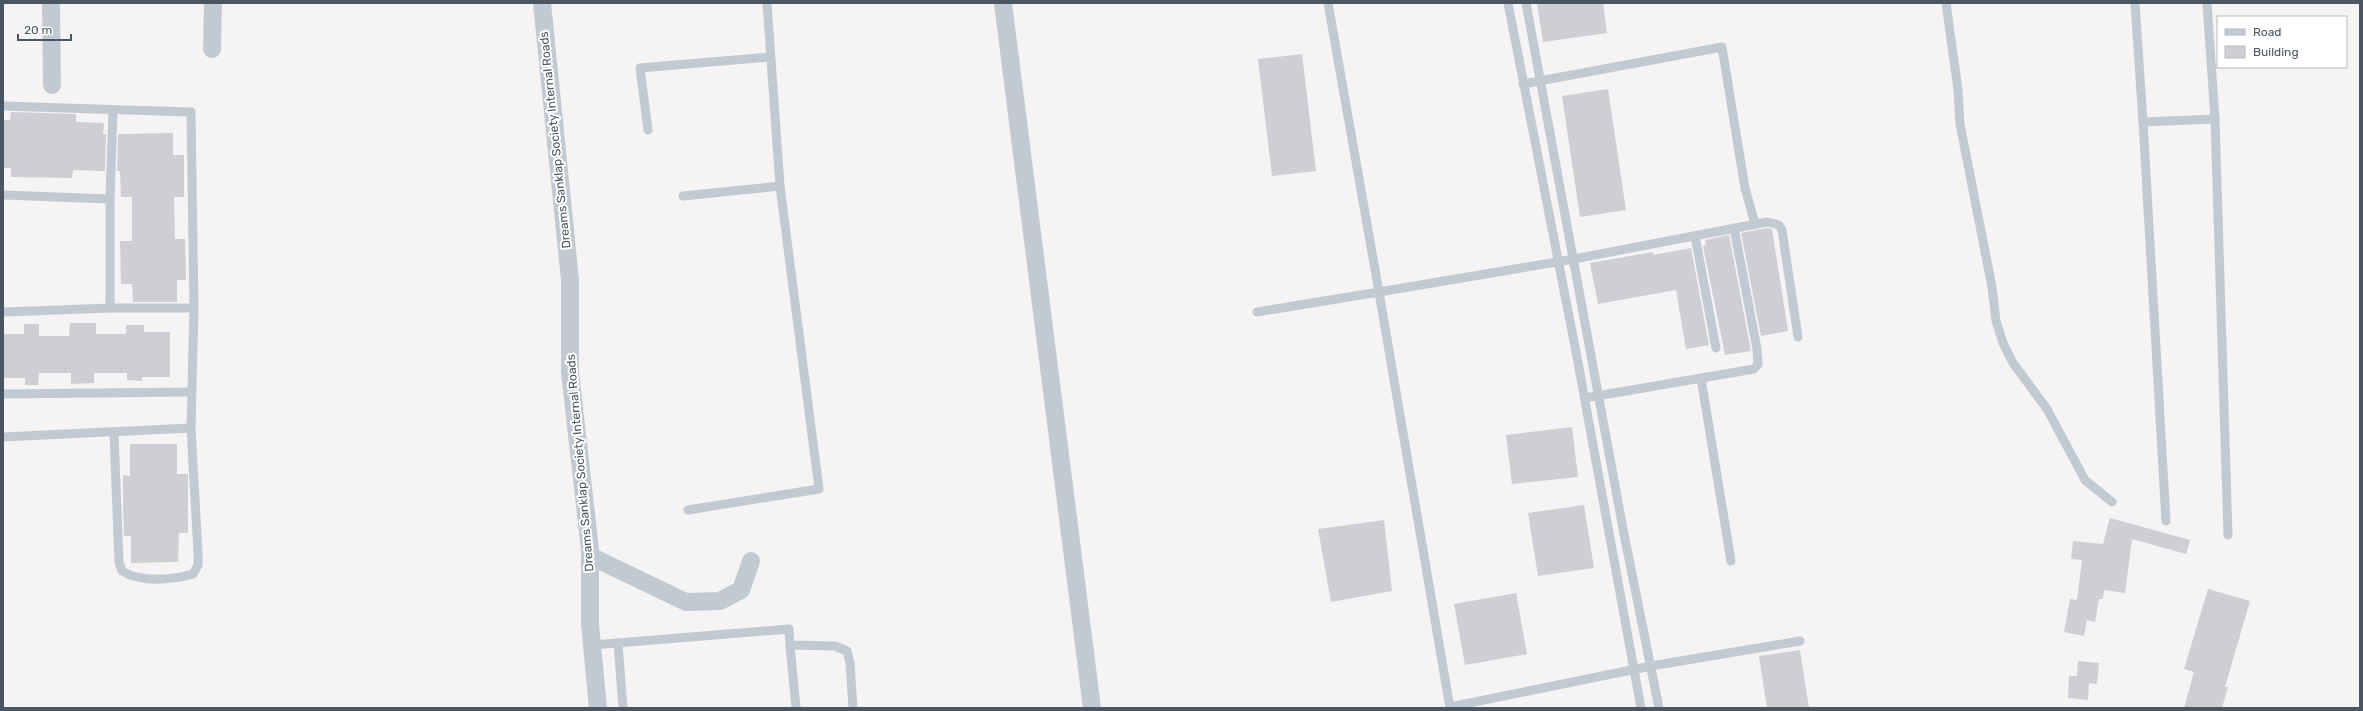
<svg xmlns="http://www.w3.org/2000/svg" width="2363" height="711" font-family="Rubik,sans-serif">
<rect width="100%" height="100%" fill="#f5f3f3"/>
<!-- building -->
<g fill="#cdcfd5">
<polygon points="1537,3 1603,3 1607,33 1543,42"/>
<polygon points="1302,54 1316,171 1272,176 1258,59"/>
<polygon points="1608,89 1626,210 1580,217 1562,96"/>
<polygon points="11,112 76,114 76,122 104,123 103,134 106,134 105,171 73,170 72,178 11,177 11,168 3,168 3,120 10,120"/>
<polygon points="173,133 173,155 184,155 184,197 174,197 175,239 185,239 186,280 177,280 177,302 133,302 132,284 121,284 120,241 132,241 132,197 121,197 120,171 117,171 118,134"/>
<polygon points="1767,228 1772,229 1788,331 1761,336 1741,233"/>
<polygon points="1729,235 1751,351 1725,355 1703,246 1706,245 1705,240"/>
<polygon points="1691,248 1709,345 1686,349 1676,290 1598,304 1590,263 1653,252 1653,255"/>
<polygon points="70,323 96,323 96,334 126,334 126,325 144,325 144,332 170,332 170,377 142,377 142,381 127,380 127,373 94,373 94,383 71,384 71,373 39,373 38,385 25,385 25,378 3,378 3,334 24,334 24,324 39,324 39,336 69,336"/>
<polygon points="1572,427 1578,477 1512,484 1506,435"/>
<polygon points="130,444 177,444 177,474 188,474 188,533 179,533 178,562 131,563 131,536 124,536 123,506 123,475 130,476"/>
<polygon points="1584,505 1594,568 1538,576 1528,513"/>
<polygon points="2110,518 2190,540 2186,554 2132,539 2125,593 2104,590 2103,599 2099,599 2095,622 2087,620 2084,636 2064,632 2070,599 2077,600 2082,560 2071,559 2073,541 2103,544"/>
<polygon points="1384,520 1392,591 1331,602 1318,529"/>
<polygon points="2208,589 2250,601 2225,687 2228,687 2222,708 2184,708 2194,672 2184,669"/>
<polygon points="1516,593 1527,654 1465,665 1454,604"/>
<polygon points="1800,650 1809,708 1767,708 1759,656"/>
<polygon points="2078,661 2099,663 2097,684 2089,683 2088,700 2068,698 2069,676 2077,676"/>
</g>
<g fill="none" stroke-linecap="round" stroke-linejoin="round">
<!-- lane -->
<g stroke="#c1cad2" stroke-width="9">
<polyline points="1328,3 1379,292 1574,259 1767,222 1779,225 1782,230 1798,337"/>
<polyline points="1508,3 1577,357 1641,708"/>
<polyline points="1526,3 1623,529 1659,708"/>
<polyline points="1946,3 1958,90 1960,124 1992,287 1996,321 2003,343 2013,363 2047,409 2085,480 2112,502"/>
<polyline points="2135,3 2143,122 2215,119 2207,3"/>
<polyline points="1523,84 1722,47 1745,188 1755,224"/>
<path d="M3,106l188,6 3,196 -3,120 7,125v12l-5,9c-21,6 -52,9 -71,-3l-3,-9 -5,-128"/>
<polyline points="2215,119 2228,535"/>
<polyline points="2143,122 2166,521"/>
<polyline points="648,130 640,68 770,57"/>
<polyline points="3,195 110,199 110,308 3,312"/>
<polyline points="683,196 780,186 767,3"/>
<polyline points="110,199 113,110"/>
<polyline points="1695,236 1716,348"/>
<polyline points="110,308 194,308"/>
<polyline points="1257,312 1379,292 1450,708"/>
<polyline points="1701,378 1731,561"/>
<polyline points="3,394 191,392"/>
<polyline points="1585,398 1754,369 1758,364 1757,349 1734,228"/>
<polyline points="3,437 191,428"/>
<polyline points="688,510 819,489 780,186"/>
<polyline points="618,643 623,708"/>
<polyline points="593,645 789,629 790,645 835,646 847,651 850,663 853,708"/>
<polyline points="790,645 796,708"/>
<polyline points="1450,707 1651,666 1800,641"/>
</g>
<!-- street -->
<g stroke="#c1cad2" stroke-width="18">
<polyline points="51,3 52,85"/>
<polyline points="542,3 570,280 570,372 590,550 590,624 598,708"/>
<polyline points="1003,3 1092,708"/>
<polyline points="212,49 213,3"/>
<polyline points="590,556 686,602 720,601 741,590 751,561"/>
</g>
</g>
<g text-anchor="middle" stroke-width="4" stroke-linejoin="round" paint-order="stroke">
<!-- street labels -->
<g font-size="12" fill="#4a5661" stroke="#fff">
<text transform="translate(555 140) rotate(-96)" y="4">Dreams Sanklap Society Internal Roads</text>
<text transform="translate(580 463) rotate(-95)" y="4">Dreams Sanklap Society Internal Roads</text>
</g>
</g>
<!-- border -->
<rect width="2363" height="711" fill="none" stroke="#4a5661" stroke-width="8"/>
<!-- legend -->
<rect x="2217" y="16" width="130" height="52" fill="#ffffff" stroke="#b7bbc0"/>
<rect x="2225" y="29" width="20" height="6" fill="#c1cad2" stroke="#b7bbc0"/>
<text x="2253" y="36" font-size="12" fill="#4a5661">Road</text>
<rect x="2225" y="46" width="20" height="12" fill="#cdcfd5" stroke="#b7bbc0"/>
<text x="2253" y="56" font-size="12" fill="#4a5661">Building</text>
<!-- scale -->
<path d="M18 34v6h53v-6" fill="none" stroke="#4a5661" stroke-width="2"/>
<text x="24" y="34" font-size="12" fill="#4a5661" stroke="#ffffff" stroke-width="3" paint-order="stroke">20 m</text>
</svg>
